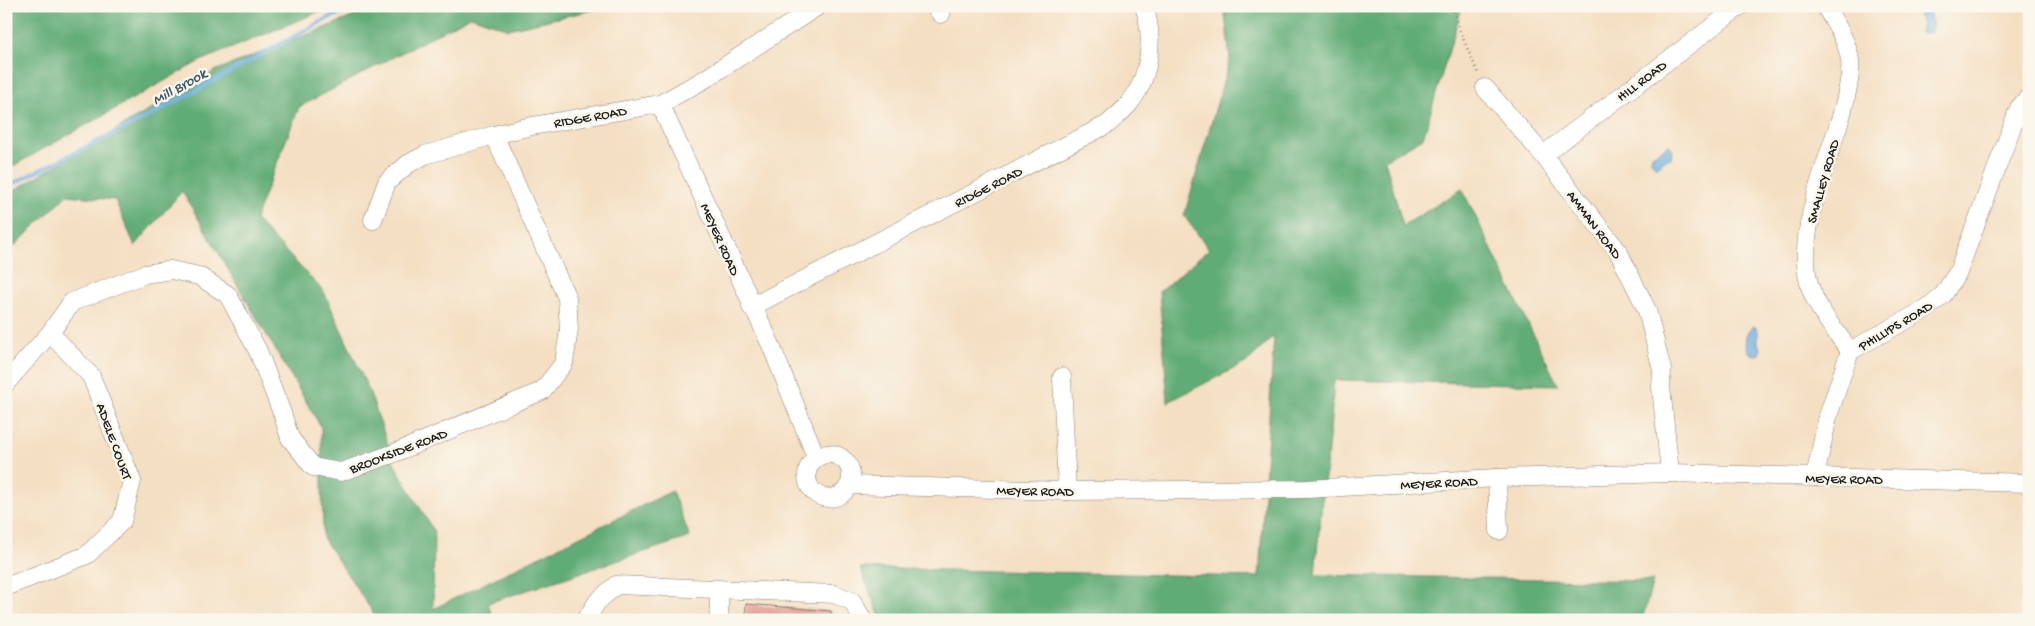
<svg xmlns="http://www.w3.org/2000/svg" width="2035" height="626" font-family="'Gochi Hand',sans-serif">
<rect width="100%" height="100%" fill="#fbf7ec"/>
<filter id="ink" filterUnits="userSpaceOnUse"><feTurbulence type="fractalNoise" baseFrequency=".02" numOctaves="2"/><feDisplacementMap in="SourceGraphic" scale="10" xChannelSelector="R" yChannelSelector="G"/><feConvolveMatrix kernelMatrix="1 2 1 2 8 2 1 2 1" color-interpolation-filters="sRGB"/></filter>
<filter id="wash" filterUnits="userSpaceOnUse"><feTurbulence type="fractalNoise" baseFrequency=".0096" numOctaves="4" result="noise"/><feDisplacementMap in="SourceGraphic" scale="20" xChannelSelector="R" yChannelSelector="G"/><feGaussianBlur stdDeviation="1.12" result="paint"/><feColorMatrix in="noise" values="0 0 0 0 0 0 0 0 0 0 0 0 0 0 0 0 0 1.4 0 .05"/><feComposite in="paint" operator="in"/></filter>
<g filter="url(#wash)">
<rect width="100%" height="100%" fill="#f4dfc3"/>
<!-- forest -->
<g fill="#60ac76" stroke="#3e6449">
<polygon points="6,6 333,6 198,62 6,170"/>
<polygon points="380,6 611,6 508,29 471,16 299,107 255,219 324,292 370,393 395,465 434,532 433,609 672,491 690,537 488,603 493,620 378,620 323,538 321,427 182,191 135,246 115,200 67,195 6,254 6,195 217,70"/>
<path d="M1224,6h243l-6,4 -38,128 -38,22 18,66 59,-37 96,196 -224,-5c-4,66 -14,130 -19,195l338,6 -11,39h-761l-21,-52 399,9 15,-241 -27,26 -79,40 -9,-110 50,-43 -25,-33 46,-157z"/>
</g>
<!-- water -->
<g fill="#6caddf" stroke="#44647e">
<polygon points="1922,9 1929,12 1933,26 1930,33 1923,34 1920,33 1922,22 1918,15"/>
<polygon points="1669,145 1672,148 1671,158 1664,160 1659,166 1655,166 1651,161 1652,155"/>
<path d="M1754,326l4,4v13l3,5 -2,6 -4,1 -5,-2c-7,-11 -6,-20 4,-27z"/>
</g>
<g fill="none" stroke-linecap="round" stroke-linejoin="round">
<!-- stream -->
<polyline stroke="#6caddf" stroke-width="4.5" points="6,187 153,114 330,17 363,6"/>
</g>
<g id="blocks">
<!-- building -->
<polygon fill="#de968b" points="746,604 831,611 831,620 745,620"/>
</g>
</g>
<g filter="url(#ink)">
<use href="#blocks" fill-opacity="0" stroke="#887e70" stroke-width="1"/>
<g fill="none" stroke-linecap="round" stroke-linejoin="round">
<!-- minor casing -->
<g stroke="#887e70" stroke-width="19">
<g id="minor">
<polyline points="935,6 941,14"/>
<path d="M1825,6c10,17 23,35 25,55 2,15 -5,41 -9,56 -15,48 -45,118 -32,166 7,26 26,47 41,68"/>
<polyline points="1485,88 1543,155 1618,251 1647,310 1662,370 1661,387 1670,473"/>
<polyline points="660,104 770,343 816,457"/>
<polyline points="1543,155 1740,6"/>
<polyline points="373,220 387,182 408,164 425,155 494,135 532,126 660,104 705,79 818,6"/>
<path d="M751,307l357,-183c6,-6 14,-12 20,-19 22,-26 27,-66 16,-99"/>
<polyline points="1062,377 1067,491"/>
<polyline points="6,383 50,333 72,302 145,274 171,270 199,276 228,295 258,351 282,413 290,438 313,467 341,472 392,454 542,391 564,363 569,329 567,298 494,135"/>
<circle cx="829" cy="476" r="22"/>
<polyline points="1815,477 1828,416 1850,351 1926,309 1943,295 1958,272 2019,108 2029,97"/>
<polyline points="1497,478 1499,531"/>
<polyline points="850,485 1067,491 1307,489 1497,478 1670,473 2029,483"/>
<polyline points="6,587 87,555 122,521 132,481 91,376 50,333"/>
<polyline points="586,620 597,602 616,585 834,594 852,601 863,620"/>
<polyline points="719,620 719,589"/>
</g>
</g>
<!-- path -->
<polyline stroke="#887e70" stroke-width="2.5" stroke-dasharray="1 4" stroke-linecap="butt" points="1453,6 1459,29 1479,75"/>
<!-- minor -->
<use href="#minor" stroke="#fff" stroke-width="18"/>
</g>
</g>
<g text-anchor="middle" stroke-width="5" stroke-linejoin="round" paint-order="stroke">
<!-- street labels -->
<g font-size="14" fill="#1c1c1c" stroke="#fbf7ec">
<text transform="translate(1641 80) rotate(-37)" y="5">HILL ROAD</text>
<text transform="translate(590 116) rotate(-10)" y="5">RIDGE ROAD</text>
<text transform="translate(1822 181) rotate(-74)" y="5">SMALLEY ROAD</text>
<text transform="translate(988 186) rotate(-27)" y="5">RIDGE ROAD</text>
<text transform="translate(1595 224) rotate(53)" y="5">AMMAN ROAD</text>
<text transform="translate(721 239) rotate(66)" y="5">MEYER ROAD</text>
<text transform="translate(1895 325) rotate(-31)" y="5">PHILLIPS ROAD</text>
<text transform="translate(115 441) rotate(70)" y="5">ADELE COURT</text>
<text transform="translate(398 450) rotate(-21)" y="5">BROOKSIDE ROAD</text>
<text transform="translate(1844 478) rotate(1)" y="5">MEYER ROAD</text>
<text transform="translate(1439 482) rotate(-3)" y="5">MEYER ROAD</text>
<text transform="translate(1035 490) rotate(1)" y="5">MEYER ROAD</text>
</g>
<!-- water labels -->
<g font-size="15" font-style="italic" fill="#3c566a" stroke="#fbf7ec">
<text transform="translate(179 86) rotate(-29)" y="5">Mill Brook</text>
</g>
</g>
<!-- margin -->
<rect width="2035" height="626" fill="none" stroke="#fbf7ec" stroke-width="25"/>
</svg>
